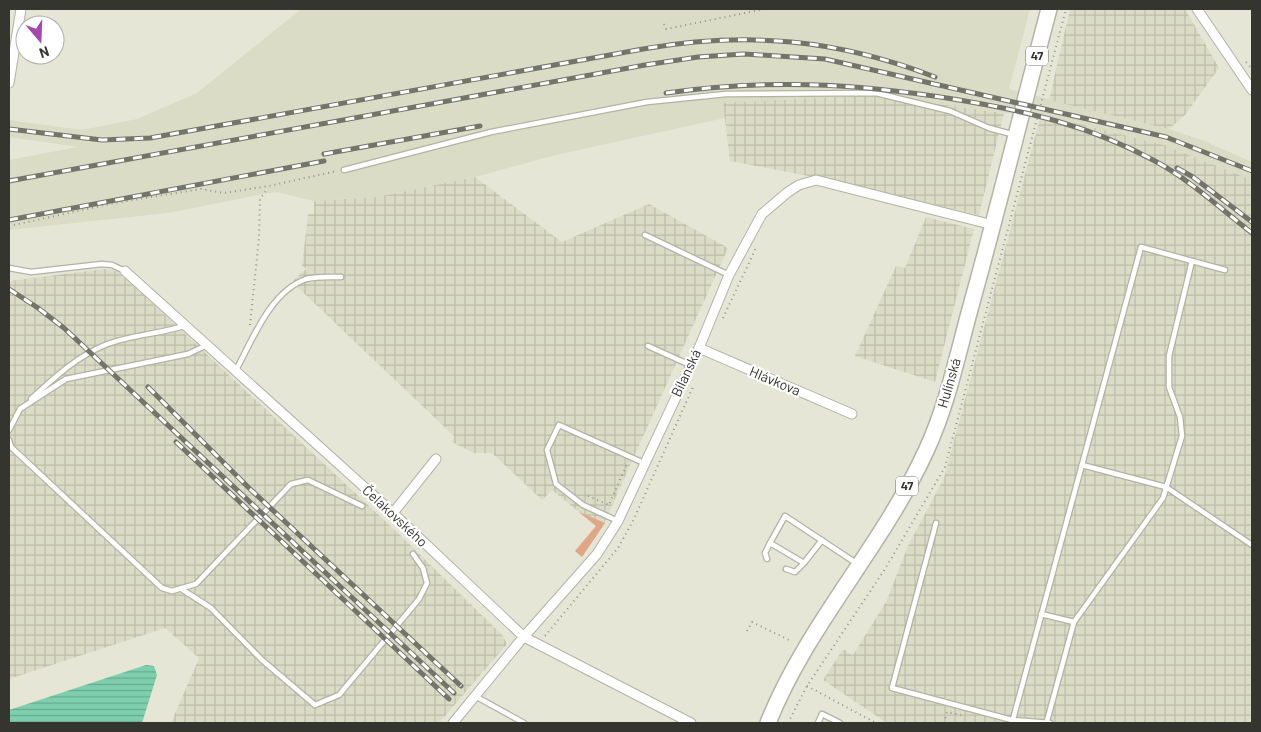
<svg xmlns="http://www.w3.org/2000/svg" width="1261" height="732" font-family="Barlow,sans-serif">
<defs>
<pattern id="industrial-grid" width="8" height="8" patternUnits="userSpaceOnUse" patternTransform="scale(1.25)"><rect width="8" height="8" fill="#dbdcc5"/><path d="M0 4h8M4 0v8" fill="none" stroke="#bdbdaa"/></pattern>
<pattern id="water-rules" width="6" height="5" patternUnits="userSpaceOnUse" patternTransform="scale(1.25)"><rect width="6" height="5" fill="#7ecfad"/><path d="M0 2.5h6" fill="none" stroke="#68a98d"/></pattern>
</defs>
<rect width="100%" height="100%" fill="#e5e6d6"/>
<!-- built -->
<polygon fill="#dbdcc5" points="301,9 1030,9 1009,89 1169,129 1202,140 1252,162 1252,180 1164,145 1067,121 872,95 723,104 725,118 556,155 475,177 377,197 314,201 277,192 263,194 168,213 9,230 9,160 78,147 9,137 9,120 82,130 137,119 197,93"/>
<!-- industrial -->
<g fill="url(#industrial-grid)">
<polygon points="1070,9 1185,9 1219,68 1185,115 1169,129 1049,100"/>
<polygon points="872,95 1004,113 979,215 819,178 730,161 723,103"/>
<polygon points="1040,118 1067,121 1164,145 1252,180 1252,723 887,723 823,680 843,649 853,655 886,602 908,546 944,478"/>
<polygon points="475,177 562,242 649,204 728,248 601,530 552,490 542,500 492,453 474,453 452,442 454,436 292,282 307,268 302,267 308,214 314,214 314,201 377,197"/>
<polygon points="926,217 974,229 935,382 855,356 896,266 905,268"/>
<polygon points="104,269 119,272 399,534 503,636 507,644 439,723 171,723 199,658 165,628 9,679 9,281"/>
</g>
<!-- grass -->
<polygon fill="#e0a686" points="579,512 605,523 582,557 575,551 596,526"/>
<!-- water -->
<polygon fill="url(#water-rules)" points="146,665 154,666 157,675 142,723 9,723 9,710"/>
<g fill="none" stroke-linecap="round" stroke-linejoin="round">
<!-- lane casing -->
<g stroke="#b3b3a4" stroke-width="7">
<g id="lane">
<polyline points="344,170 491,132 647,102 726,94 876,93 950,111 989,128 1015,135"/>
<polyline points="645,235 729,275"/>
<polyline points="9,268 31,272 102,264 112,265 125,271"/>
<polyline points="648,346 690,365"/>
<path d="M236,370c17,-31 34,-78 70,-91 11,-3 25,-2 35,-2"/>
<path d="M31,399c23,-21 45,-42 74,-54 25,-10 54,-11 79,-19"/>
<polyline points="9,430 20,409 66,379 188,354 207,345"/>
<polyline points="9,440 11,447 162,588 172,591 196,584 291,484 308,480 362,506"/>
<polyline points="1082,465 1166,487 1252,545"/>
<polyline points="618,521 583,505 556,484 547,450 559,425 644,463"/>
<polyline points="936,523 892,688 1012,720 1050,723"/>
<polyline points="822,540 804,563 770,543 785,516 856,563"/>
<polyline points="767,559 765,553 770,543"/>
<polyline points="786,569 795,572 804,563"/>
<polyline points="183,590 211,608 262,660 315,705 339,695 419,599 427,583 423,568 413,554"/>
<polyline points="1041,614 1074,622 1163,498 1182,436 1180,417 1169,387 1169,356 1192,261"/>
<polyline points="475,696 524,723"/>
<polyline points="1047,721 1074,622"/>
<polyline points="818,723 822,714 840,723"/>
<polyline points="1012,723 1141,247 1225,270"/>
</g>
</g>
<!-- street casing -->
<g stroke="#b3b3a4" stroke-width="11">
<g id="street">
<polyline points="1197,9 1252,90"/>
<polyline points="9,83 21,9"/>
<polyline points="125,271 393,513 524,637 691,723"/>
<polyline points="699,348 852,414"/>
<polyline points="393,513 436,459"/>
<polyline points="453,723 521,640 597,554 618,521 699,348 729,275 762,214 788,192 799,185 816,180 993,225"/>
</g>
</g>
<!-- primary casing -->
<g stroke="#b3b3a4" stroke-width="18">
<path id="primary" d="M768,723c39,-98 114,-176 158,-272 22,-47 32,-99 46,-149 27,-97 51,-196 77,-293"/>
</g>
<!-- path -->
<g stroke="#929387" stroke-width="2" stroke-dasharray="1 4" stroke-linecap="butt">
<polyline points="664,24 666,29 765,9"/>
<polyline points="1246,62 1252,69"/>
<polyline points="9,226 115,203 201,189 224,193 269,186 337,171"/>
<polyline points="723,318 756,248"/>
<polyline points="250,325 259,238 260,199 268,188"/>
<polyline points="588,496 609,505 627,464"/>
<polyline points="747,631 752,622 791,641"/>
<polyline points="545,636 618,548 633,521 693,387"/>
<polyline points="807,686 876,723"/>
<polyline points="788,723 807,686 885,569 945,467 1066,9"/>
<polyline points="944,723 947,712 961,715"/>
</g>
<!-- lane -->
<use href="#lane" stroke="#fff" stroke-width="4.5"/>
<!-- street -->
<use href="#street" stroke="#fff" stroke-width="9"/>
<!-- primary -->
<use href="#primary" stroke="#fff" stroke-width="15"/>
<!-- rail casing -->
<g stroke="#74756a" stroke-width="5">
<g id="rail">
<path d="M666,93c99,-14 188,-10 287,6 74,12 135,26 202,62 35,19 66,48 97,72"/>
<path d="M9,129l93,11 48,-2 493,-89c104,-18 194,-10 292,28"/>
<polyline points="324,154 480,126"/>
<polyline points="1177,168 1193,177 1252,222"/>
<polyline points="9,181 645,65 698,57 744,54 825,59 1166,137 1252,171"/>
<polyline points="9,220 324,161"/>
<polyline points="9,289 38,308 64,328 454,693"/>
<polyline points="148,387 249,488 461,686"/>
<polyline points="176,442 449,699"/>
</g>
</g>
<!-- rail -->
<use href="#rail" stroke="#fff" stroke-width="3" stroke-dasharray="9" stroke-linecap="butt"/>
</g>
<g text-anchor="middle" stroke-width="4.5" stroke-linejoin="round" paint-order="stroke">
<!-- shield labels -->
<g fill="#fff" stroke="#71726d" stroke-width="1">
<rect x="1026" y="46.5" width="22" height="19" rx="4"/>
<rect x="896" y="476.5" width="22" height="19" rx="4"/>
</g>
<g font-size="12" font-weight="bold" fill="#34352e">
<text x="1037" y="60">47</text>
<text x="907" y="490">47</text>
</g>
<!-- street labels -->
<g font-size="14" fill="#34352e" stroke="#fff">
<text transform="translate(686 373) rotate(-65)" y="5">Bílanská</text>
<text transform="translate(775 381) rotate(23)" y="5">Hlávkova</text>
<text transform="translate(949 383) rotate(-74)" y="5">Hulínská</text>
<text transform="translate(395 516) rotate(43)" y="5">Čelakovského</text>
</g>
</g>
<!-- border -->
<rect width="1261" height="732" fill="none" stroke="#34352e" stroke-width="20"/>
<!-- north arrow -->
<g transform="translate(40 40) rotate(161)"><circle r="24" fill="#ffffff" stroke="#aeaeab"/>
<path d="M0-4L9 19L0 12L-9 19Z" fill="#a647b0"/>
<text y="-8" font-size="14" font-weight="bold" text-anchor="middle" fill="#34352e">N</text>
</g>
</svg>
